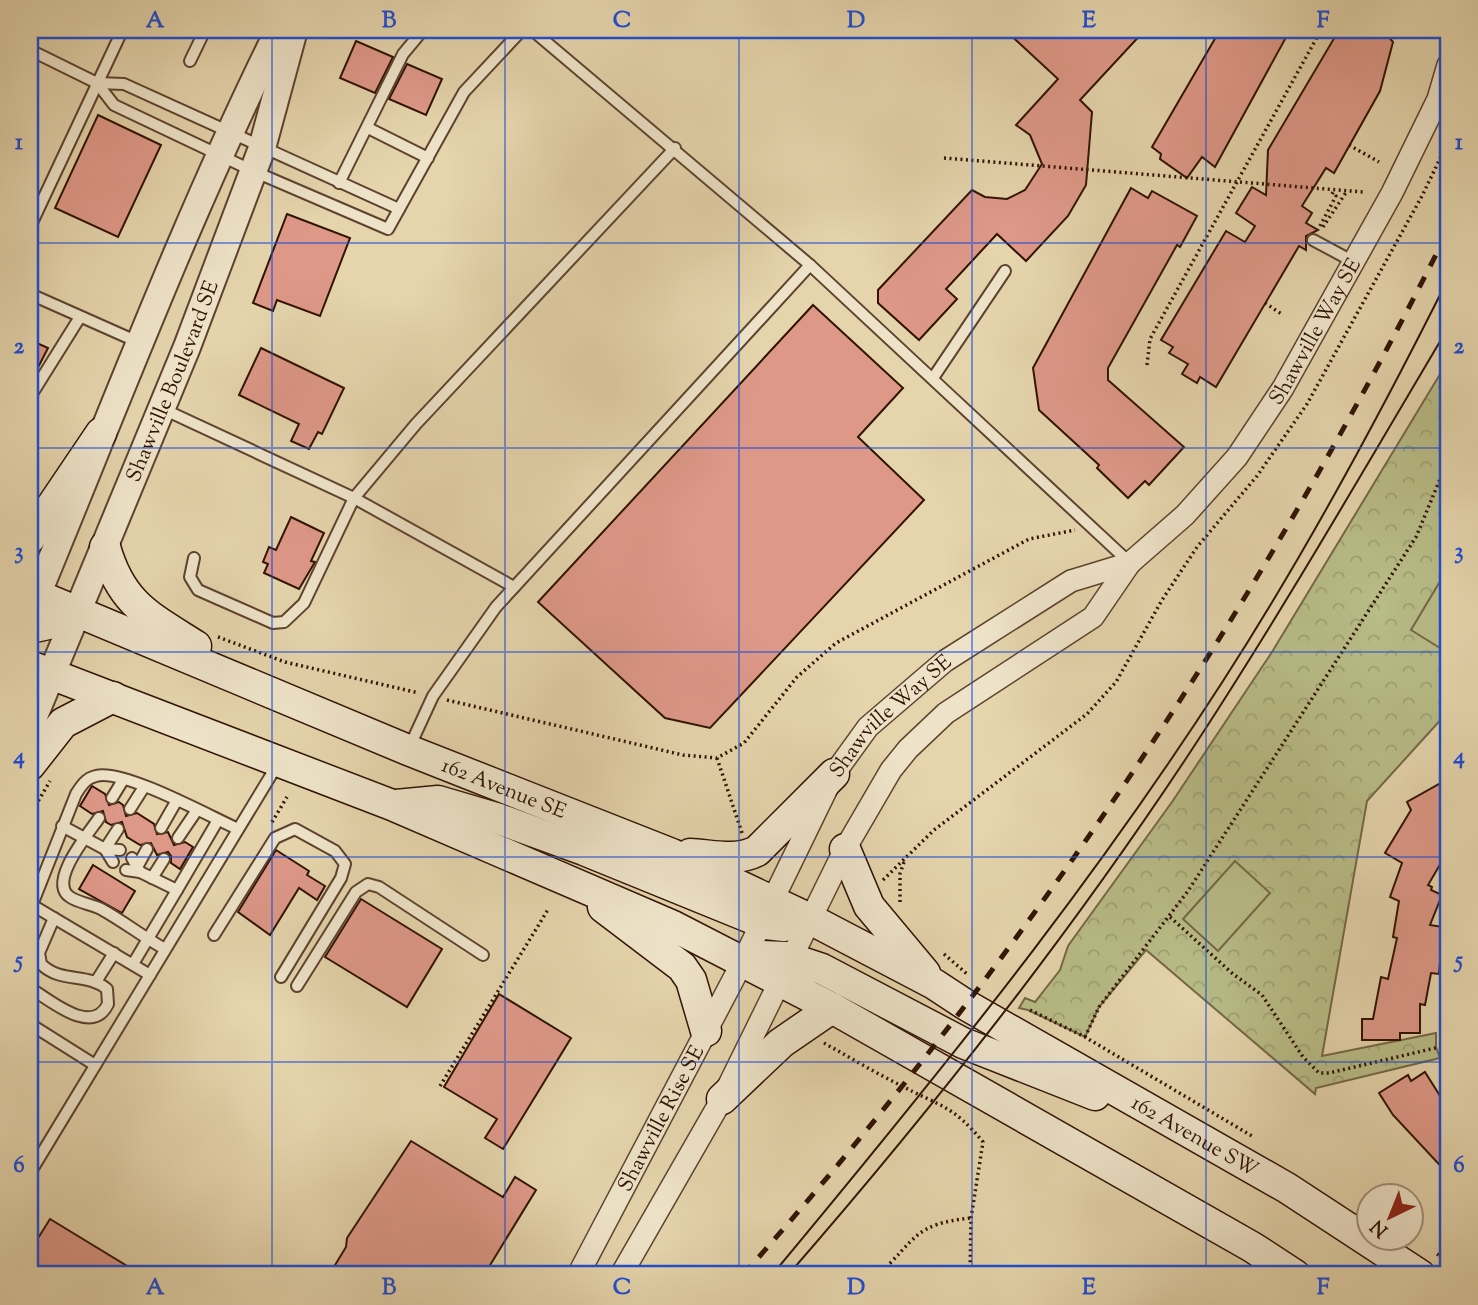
<svg xmlns="http://www.w3.org/2000/svg" width="1478" height="1305" font-family="'Sorts Mill Goudy',serif">
<defs>
<pattern id="park-crowns" width="20" height="18" patternUnits="userSpaceOnUse" patternTransform="scale(1.75)"><rect width="20" height="18" fill="#b8bc87"/><path d="M2 6a3 3 0 1 1 6 0M12 15a3 3 0 1 1 6 0" fill="none" stroke="#9ea173"/></pattern>
</defs>
<rect width="100%" height="100%" fill="#e5d4ac"/>
<filter id="stains"><feTurbulence type="fractalNoise" baseFrequency=".00286" numOctaves="4"/><feColorMatrix values="0 0 0 0 .2 0 0 0 0 .09 0 0 0 0 .02 0 0 0 .5 -.17"/></filter>
<radialGradient id="worn" r=".72"><stop offset=".6" stop-color="#630" stop-opacity="0"/><stop offset="1" stop-color="#630" stop-opacity=".3"/></radialGradient>
<!-- park -->
<polygon fill="url(#park-crowns)" stroke="#746846" stroke-width="2" points="1448,361 1448,716 1445,715 1367,801 1322,1056 1436,1033 1436,1047 1440,1058 1316,1088 1315,1094 1146,950 1099,1007 1085,1037 1028,1010 1019,1008 1025,998 1035,1002 1060,970 1068,946 1172,802 1272,652"/>
<!-- garden -->
<g fill="#b8bc87" stroke="#746846" stroke-width="2">
<polygon points="1448,568 1448,653 1411,630"/>
<polygon points="1235,861 1270,893 1218,951 1183,919"/>
</g>
<!-- building -->
<g fill="#de9888" stroke="#301304" stroke-width="2">
<polygon points="1005,30 1145,30 1080,100 1092,112 1086,185 1068,216 1026,261 997,234 946,289 957,299 919,340 878,303 878,290 972,190 985,197 1007,199 1025,190 1042,164 1030,135 1016,125 1058,79"/>
<polygon points="1220,30 1290,30 1215,167 1202,157 1187,178 1160,159 1161,154 1152,147"/>
<polygon points="1339,30 1383,30 1393,42 1380,91 1334,173 1326,168 1302,206 1312,213 1306,223 1318,230 1306,236 1306,250 1299,246 1216,387 1200,377 1197,383 1182,374 1188,364 1169,353 1173,347 1161,340 1226,231 1245,242 1255,226 1236,213 1252,187 1266,195 1268,150"/>
<polygon points="356,41 393,57 375,93 340,78"/>
<polygon points="407,64 442,79 426,115 389,99"/>
<polygon points="98,115 161,145 118,237 55,208"/>
<polygon points="1131,188 1148,198 1152,191 1197,216 1180,247 1177,245 1108,368 1108,380 1184,447 1149,485 1145,481 1128,498 1097,468 1099,465 1039,410 1033,368"/>
<polygon points="287,214 350,238 320,316 277,300 273,311 253,303"/>
<polygon points="813,305 903,388 858,437 924,500 710,728 665,718 538,602"/>
<polygon points="30,340 48,348 30,383"/>
<polygon points="261,348 344,388 322,434 318,432 309,449 291,441 299,424 239,395"/>
<polygon points="291,517 324,533 311,561 315,562 299,589 264,573 268,564 263,562 269,547 276,550"/>
<polygon points="1448,779 1448,851 1428,885 1432,887 1431,890 1442,895 1430,925 1443,927 1439,974 1431,973 1425,1005 1420,1004 1420,1033 1400,1033 1400,1040 1362,1040 1362,1019 1373,1019 1381,977 1388,979 1397,938 1393,937 1399,901 1390,897 1402,863 1385,853 1411,810 1407,802"/>
<polygon points="92,786 105,794 109,805 119,802 123,805 126,816 137,813 154,824 157,834 168,832 174,845 185,842 193,847 180,869 171,863 171,856 168,852 157,855 151,843 140,845 127,837 122,822 111,825 106,822 103,811 92,814 80,806"/>
<polygon points="276,850 309,871 307,875 325,886 317,900 299,888 270,935 238,912"/>
<polygon points="93,865 135,891 122,913 79,889"/>
<polygon points="361,899 442,949 407,1007 325,957"/>
<polygon points="499,994 571,1038 503,1149 485,1138 497,1119 444,1087"/>
<polygon points="1425,1072 1442,1099 1448,1093 1448,1174 1393,1115 1379,1093 1408,1075 1411,1081"/>
<polygon points="411,1141 503,1197 515,1177 536,1190 484,1275 329,1275 346,1247 347,1238"/>
<polygon points="50,1219 142,1275 30,1275 30,1251"/>
</g>
<g fill="none" stroke-linecap="round" stroke-linejoin="round">
<!-- service casing -->
<g stroke="#5d432e" stroke-width="14">
<g id="service">
<polyline points="532,30 810,265 1130,563"/>
<polyline points="30,50 97,83 124,84 399,209"/>
<polyline points="190,61 205,30"/>
<polyline points="97,83 114,105 253,171 388,229 464,92 522,30"/>
<polyline points="368,128 428,158"/>
<polyline points="339,183 403,54 423,30"/>
<polyline points="30,227 122,31"/>
<polyline points="1313,240 1354,262"/>
<polyline points="30,294 138,342"/>
<polyline points="933,378 1005,271"/>
<polyline points="30,397 80,317"/>
<polyline points="163,409 354,498 416,424 675,148"/>
<polyline points="194,558 190,577 198,590 273,623 284,622 304,603 354,498 514,587"/>
<polyline points="409,748 433,696 496,607 810,265"/>
<polyline points="112,798 123,780"/>
<polyline points="130,809 144,787"/>
<path d="M99,818c-10,15 -52,64 -29,79 9,6 21,7 31,12 22,12 42,28 64,40"/>
<polyline points="62,826 105,849 113,862"/>
<polyline points="161,828 177,800"/>
<polyline points="118,829 105,849 120,850"/>
<polyline points="178,838 197,810"/>
<polyline points="137,867 147,849"/>
<polyline points="126,870 140,872 132,858"/>
<polyline points="152,878 164,859"/>
<polyline points="177,890 218,820"/>
<polyline points="32,905 150,975"/>
<path d="M30,910l46,-116c5,-8 10,-16 20,-18 26,-8 115,41 142,53"/>
<polyline points="214,935 275,838 295,829 335,851 345,864 341,878 281,977"/>
<polyline points="133,964 177,890 140,872"/>
<polyline points="97,980 114,953"/>
<polyline points="297,986 356,892 368,884 379,887 483,955"/>
<path d="M30,988c20,12 62,49 78,16l-1,-15c-20,-17 -46,-5 -66,-25l-2,-11 15,-35"/>
<polyline points="30,1024 95,1065"/>
<polyline points="30,1173 279,762"/>
</g>
</g>
<!-- minor casing -->
<g stroke="#5d432e" stroke-width="24">
<g id="minor">
<path id="s1" d="M578,1275l165,-314 91,-187 34,-47 77,-66 126,-80 59,-18"/>
<path id="s2" d="M621,1275l101,-176 123,-250 46,-79 17,-21 38,-36 147,-96 37,-54 55,-48 52,-58 46,-69 109,-195 46,-94 10,-34"/>
</g>
</g>
<!-- tertiary casing -->
<g stroke="#5d432e" stroke-width="30">
<g id="tertiary">
<path d="M30,612c81,-195 155,-393 249,-582"/>
<path id="s3" d="M30,726l157,-379 75,-199 32,-118"/>
</g>
</g>
<!-- secondary casing -->
<g stroke="#301304" stroke-width="33">
<g id="secondary">
<polyline points="30,538 101,433"/>
<path d="M105,547c16,57 44,69 91,99"/>
<path id="s4" d="M30,592l378,158 264,104 138,65 124,65 32,21 321,183 133,87"/>
<polyline points="30,628 62,621 76,611"/>
<polyline points="30,666 392,805 673,926 832,1008 1252,1247 1295,1275"/>
<polyline points="30,765 63,723 113,697"/>
<polyline points="396,805 438,801 499,819 584,850 766,924 784,926 810,919"/>
<polyline points="845,849 869,906 925,973"/>
<path d="M690,854c23,1 45,8 67,-3l77,-77"/>
<polyline points="603,907 682,967 691,980 706,1031"/>
<polyline points="743,961 761,956 786,957 822,969 963,1043 1095,1095"/>
<polyline points="722,1099 781,1043 832,1008"/>
</g>
</g>
<!-- path -->
<g stroke="#301304" stroke-width="3.5" stroke-dasharray="2 3.5" stroke-linecap="butt">
<polyline points="1349,145 1379,162"/>
<polyline points="944,158 1363,192"/>
<polyline points="1320,226 1336,196 1332,194 1334,191"/>
<polyline points="1323,227 1347,191"/>
<polyline points="1265,303 1283,315"/>
<polyline points="1147,365 1150,339 1321,30"/>
<polyline points="1439,483 1448,488"/>
<polyline points="218,637 285,662 419,693"/>
<polyline points="447,700 683,755 717,758 744,743 797,677 836,643 1029,539 1075,530"/>
<polyline points="717,758 742,833"/>
<polyline points="30,815 50,781"/>
<polyline points="272,822 287,797"/>
<polyline points="883,880 934,830 1087,714 1116,682 1162,600 1197,547 1257,476 1307,404 1422,196 1448,142"/>
<polyline points="900,902 900,874 904,862"/>
<polyline points="1170,917 1233,974 1262,995 1303,1057 1319,1073 1329,1073 1448,1045"/>
<polyline points="944,954 967,974"/>
<polyline points="1030,1010 1085,1037 1252,1136"/>
<polyline points="1085,1037 1099,1007 1188,891 1416,537 1448,460"/>
<path d="M824,1043c25,14 50,29 76,42 39,21 53,20 83,57l-12,76 -1,57"/>
<polyline points="440,1086 549,908"/>
<polyline points="1437,1254 1448,1261"/>
<path d="M878,1275c39,-36 35,-51 93,-57"/>
</g>
<!-- service -->
<use href="#service" stroke="#eee3c9" stroke-width="10"/>
<!-- minor -->
<use href="#minor" stroke="#eee3c9" stroke-width="21"/>
<!-- tertiary -->
<use href="#tertiary" stroke="#eee3c9" stroke-width="26"/>
<!-- secondary -->
<use href="#secondary" stroke="#eee3c9" stroke-width="30"/>
<!-- tram -->
<g stroke="#301304" stroke-width="2">
<path d="M772,1275c178,-214 355,-432 499,-671 64,-106 122,-215 177,-325"/>
<path d="M788,1275c142,-163 277,-334 397,-515 93,-141 177,-287 263,-432"/>
</g>
<!-- rail -->
<path stroke="#301304" stroke-width="5" stroke-dasharray="12 12" stroke-linecap="butt" d="M743,1275c283,-319 513,-662 705,-1044"/>
</g>
<!-- grid -->
<path fill="none" stroke="#1d4ed8" stroke-width="2" stroke-opacity="0.55" d="M272,30v1245M505,30v1245M739,30v1245M972,30v1245M1206,30v1245M30,243h1418M30,448h1418M30,652h1418M30,857h1418M30,1062h1418"/>
<g text-anchor="middle" stroke-width="5" stroke-linejoin="round" paint-order="stroke">
<!-- street labels -->
<g font-size="21" fill="#301304" stroke="#eee3c9">
<text dy="7" stroke="none"><textPath href="#s2" startOffset="1192">Shawville Way SE</textPath></text>
<text dy="7" stroke="none"><textPath href="#s3" startOffset="373">Shawville Boulevard SE</textPath></text>
<text dy="7" stroke="none"><textPath href="#s1" startOffset="644">Shawville Way SE</textPath></text>
<text dy="7" stroke="none"><textPath href="#s4" startOffset="513">162 Avenue SE</textPath></text>
<text dy="7" stroke="none"><textPath href="#s1" startOffset="177">Shawville Rise SE</textPath></text>
<text dy="7" stroke="none"><textPath href="#s4" startOffset="1288">162 Avenue SW</textPath></text>
</g>
</g>
<!-- margin -->
<rect width="1478" height="1305" fill="none" stroke="#e5d4ac" stroke-width="77"/>
<!-- north arrow -->
<g transform="translate(1390 1217) rotate(223)"><circle r="33" fill="#eee3c9" stroke="#a2907a" stroke-width="2"/>
<path d="M0-5L12 26L0 18L-12 26Z" fill="#8f2418"/>
<text y="-10" font-size="19" font-weight="bold" text-anchor="middle" fill="#301304">N</text>
</g>
<rect x="38" y="38" width="1402" height="1228" fill="none" stroke="#1d4ed8" stroke-width="2.5"/>
<g font-size="23" text-anchor="middle" font-weight="bold" fill="#1d4ed8">
<text x="155" y="27">A</text>
<text x="389" y="27">B</text>
<text x="622" y="27">C</text>
<text x="856" y="27">D</text>
<text x="1089" y="27">E</text>
<text x="1323" y="27">F</text>
<text x="19" y="149">1</text>
<text x="1459" y="149">1</text>
<text x="19" y="353">2</text>
<text x="1459" y="353">2</text>
<text x="19" y="558">3</text>
<text x="1459" y="558">3</text>
<text x="19" y="763">4</text>
<text x="1459" y="763">4</text>
<text x="19" y="967">5</text>
<text x="1459" y="967">5</text>
<text x="19" y="1172">6</text>
<text x="1459" y="1172">6</text>
<text x="155" y="1294">A</text>
<text x="389" y="1294">B</text>
<text x="622" y="1294">C</text>
<text x="856" y="1294">D</text>
<text x="1089" y="1294">E</text>
<text x="1323" y="1294">F</text>
</g>
<rect width="100%" height="100%" filter="url(#stains)"/>
<rect width="100%" height="100%" fill="url(#worn)"/>
</svg>
